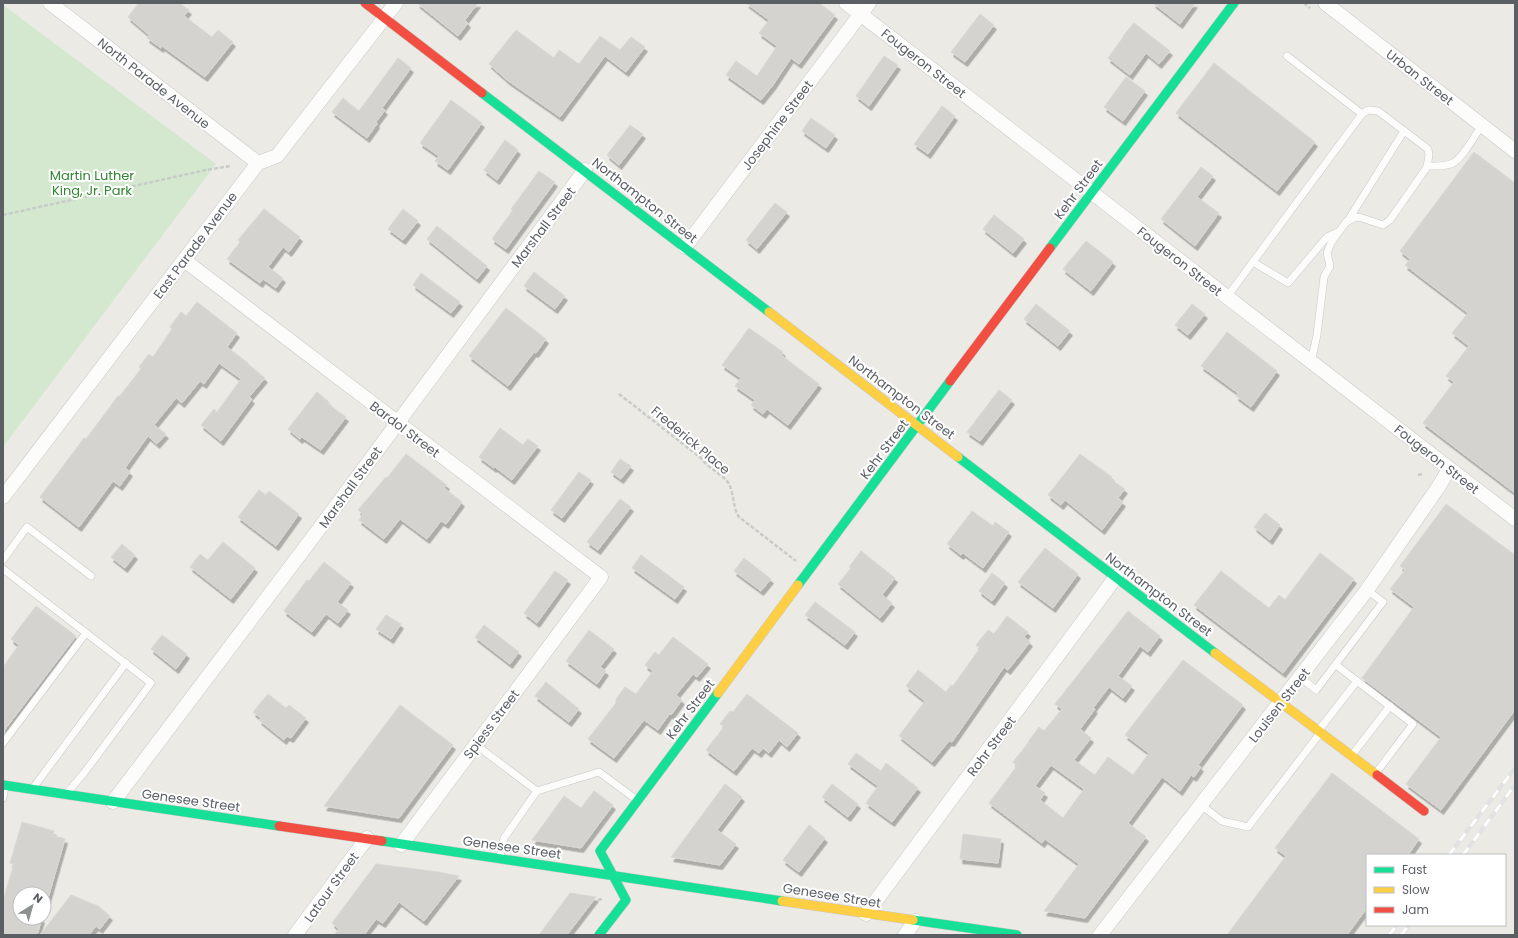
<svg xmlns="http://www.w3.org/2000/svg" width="1518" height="938" font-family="Poppins,sans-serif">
<defs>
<filter id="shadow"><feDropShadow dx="2.5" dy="4.5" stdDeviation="0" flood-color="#0004"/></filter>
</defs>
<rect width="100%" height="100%" fill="#ebeae5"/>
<!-- green -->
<polygon fill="#d3e8cf" points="3,5 216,164 3,447"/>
<!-- building -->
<g fill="#d5d3d0" stroke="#dad8d4" fill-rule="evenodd" filter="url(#shadow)">
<polygon points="139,3 179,3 189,10 184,16 212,37 218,30 233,42 205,77 162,46 161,48 147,38 149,35 128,17"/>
<polygon points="417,3 478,3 465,20 468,23 458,36"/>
<polygon points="746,3 819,3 835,15 799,64 791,58 773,85 761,100 726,75 736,61 757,76 777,46 759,33 769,20"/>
<polygon points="1153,3 1195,3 1180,24"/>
<polygon points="980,14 994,25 965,62 951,52"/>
<polygon points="1134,23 1170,51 1159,64 1146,53 1130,75 1108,58 1124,36 1123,36"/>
<polygon points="516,30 554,58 559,50 579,64 600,36 620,50 631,37 645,47 626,72 605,56 560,117 507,80 489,64"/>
<polygon points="884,56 898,65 869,106 856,96"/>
<polygon points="398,58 411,68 382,108 385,110 376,122 377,124 367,138 332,112 343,98 359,111"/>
<polygon points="1214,63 1315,142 1277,191 1176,113"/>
<polygon points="1126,77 1145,91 1123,121 1104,107"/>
<polygon points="451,100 482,123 448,170 435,161 439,156 420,143"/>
<polygon points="942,106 955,116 928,154 914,144"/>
<polygon points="811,118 835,135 826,148 802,131"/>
<polygon points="630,125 643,134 619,165 607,155"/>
<polygon points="505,140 518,150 497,180 484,170"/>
<polygon points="1474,152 1515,183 1515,493 1423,423 1454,382 1446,376 1469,346 1452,333 1468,313 1405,265 1410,259 1400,251"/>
<polygon points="1201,167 1213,176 1197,197 1219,213 1195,246 1161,219"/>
<polygon points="539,171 555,182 506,249 492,239 513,210 511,209"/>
<polygon points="775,203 787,212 757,249 746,240"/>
<polygon points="264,209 300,237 289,252 283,247 268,267 283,278 276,288 263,279 260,283 227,259 240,242 238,240"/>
<polygon points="403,209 418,221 403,240 388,229"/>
<polygon points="994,215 1024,239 1013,253 983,229"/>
<polygon points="437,226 487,266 477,279 427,239"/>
<polygon points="1086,241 1113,262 1091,291 1063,269"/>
<polygon points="534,272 565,296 555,309 524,286"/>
<polygon points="421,273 460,302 451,313 413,285"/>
<polygon points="197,302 237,333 227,347 248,363 248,364 265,378 249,397 252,399 221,441 201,425 214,409 217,412 241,379 219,363 204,384 200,381 182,403 176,398 154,425 166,434 157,444 148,436 125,468 130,472 120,486 113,481 79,527 40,497 84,438 86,439 118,396 119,397 141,369 139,367 149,354 153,357 172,329 170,327 181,312 186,316"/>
<polygon points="1036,304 1070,331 1058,346 1024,319"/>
<polygon points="1192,304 1205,314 1188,335 1175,325"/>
<polygon points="506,308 546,339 536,353 534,352 508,386 469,356"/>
<polygon points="749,328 783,352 781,355 819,384 788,425 767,409 763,414 751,405 755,400 735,386 741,378 722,365"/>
<polygon points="1227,332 1277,371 1251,407 1236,396 1238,393 1201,366"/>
<polygon points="999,390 1012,400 980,441 967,432"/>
<polygon points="317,392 329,402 328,404 346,417 321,450 302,437 300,439 288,429"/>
<polygon points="500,428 523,445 528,439 538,446 512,480 495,467 494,468 479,457"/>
<polygon points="406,454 447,485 444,488 462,502 446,524 441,521 427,539 400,519 384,539 359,520 363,514 358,510 386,477 387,478"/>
<polygon points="1080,454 1112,477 1110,479 1125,489 1118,498 1123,502 1102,530 1065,500 1061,505 1048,495"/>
<polygon points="620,459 631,466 621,479 611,472"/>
<polygon points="579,472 591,480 562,518 551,510"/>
<polygon points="259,490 266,495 269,491 299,514 276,546 238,517"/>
<polygon points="620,499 631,507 598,550 587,542"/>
<polygon points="1446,504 1515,555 1515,710 1441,810 1406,784 1441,737 1362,678 1414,607 1390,589 1405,570 1400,566"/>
<polygon points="972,511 993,526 995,522 1009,532 983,568 963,553 961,555 947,544"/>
<polygon points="1265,513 1280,525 1270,540 1254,527"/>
<polygon points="223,542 255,568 231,599 190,567 200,554 208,560"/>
<polygon points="122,544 135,555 125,568 111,557"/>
<polygon points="1045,548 1078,574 1053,608 1018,582"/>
<polygon points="861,551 895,578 882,595 892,603 880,618 838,584 851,568 849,567"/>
<polygon points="1320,553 1354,579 1283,673 1194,605 1221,571 1269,608 1279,595 1285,600"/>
<polygon points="641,555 684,587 675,599 632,568"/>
<polygon points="744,558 771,579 761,591 734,571"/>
<polygon points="324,562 351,583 337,602 348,610 338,623 326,614 312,632 284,611 307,580 309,581"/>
<polygon points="555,571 568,580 537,623 524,613"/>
<polygon points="992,573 1005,583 992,601 979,591"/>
<polygon points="815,602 855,632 845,645 805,615"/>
<polygon points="36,606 76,636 3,732 3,667 19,645 11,639"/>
<path d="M1128,611l32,25 -12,16 -8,-6 -22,30 14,10 -9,12 -14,-11 -16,21 2,1 -15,20 11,9 -17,22 21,15 13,-18 25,18 16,-22 -24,-18 58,-75 60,45 -45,60 3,2 -7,10 -3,-2 -11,16 -18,-14 -34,46 18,14 -61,81 -41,-7 35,-47 -34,-25 -3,4 -53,-40 28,-37 -4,-4 16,-20h-1l11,-15 5,4 18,-22 -7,-5zM1051,765l33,24 -21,29 -23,-18 5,-7 -10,-7z"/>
<polygon points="386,615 401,624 391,639 376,629"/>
<polygon points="1007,616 1028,632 1024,637 1030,642 1008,670 1004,667 952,742 949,741 932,762 899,736 925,701 906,686 918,670 946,692 951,685 953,686 980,648 976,645 988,630 994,634"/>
<polygon points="484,625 519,652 510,664 475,637"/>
<polygon points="589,630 614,649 600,667 606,671 597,684 566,661"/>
<polygon points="162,635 187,654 176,669 151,649"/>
<polygon points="673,637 708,664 697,677 693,674 676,695 682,700 671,715 670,713 658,730 644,720 614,758 588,739 616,703 616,699 625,687 636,694 653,671 645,665 655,652 659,655"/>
<polygon points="546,682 579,709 569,722 535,696"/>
<polygon points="268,694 286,708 289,705 306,718 291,738 287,736 284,740 259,720 261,718 253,712"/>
<polygon points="747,694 798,733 787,747 779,740 769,753 763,748 759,753 752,748 734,771 706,750 724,727 720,724 730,711 733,712"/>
<polygon points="400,705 453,745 399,818 324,806"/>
<polygon points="856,753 881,771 886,763 918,788 892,822 866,803 878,786 848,764"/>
<polygon points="1332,773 1419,839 1408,855 1367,855 1367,908 1347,935 1227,935 1286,856 1275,848"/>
<polygon points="725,784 742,797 717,830 736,844 720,865 671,857"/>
<polygon points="832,784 858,804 848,817 822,797"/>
<polygon points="594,791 613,805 581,848 532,840 564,796 581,808"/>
<polygon points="22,822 54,831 52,835 65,839 44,912 44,894 20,894 20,918 42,918 37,935 3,935 3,900 14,864 10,863"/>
<polygon points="809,825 825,838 799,872 783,860"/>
<polygon points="963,834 1001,839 998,863 960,859"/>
<polygon points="376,864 438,872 459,876 424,921 399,902 383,923 376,919 364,935 334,935 339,929 332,923"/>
<polygon points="570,893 596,897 567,935 539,935"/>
<polygon points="71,895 98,906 110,916 100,929 96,926 89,935 40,935"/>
</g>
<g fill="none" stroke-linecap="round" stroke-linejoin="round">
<!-- lane casing -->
<g stroke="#c8c8c7" stroke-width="8">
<g id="lane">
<polyline points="1287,56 1362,114"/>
<path d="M1427,166c8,0 18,1 26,-3 10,-5 22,-28 29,-38"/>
<polyline points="1347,222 1404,131"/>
<polyline points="1253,262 1288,283 1327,237 1338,232"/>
<polyline points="1227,297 1362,114 1368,110 1378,111 1428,149 1429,155 1427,167 1390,220 1383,225 1362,218 1356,217 1346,222 1331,243 1327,253 1330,266 1324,277 1317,335 1311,362"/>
<polyline points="3,560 27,527 91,576"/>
<polyline points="3,569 151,683 84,773 67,793"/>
<polyline points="1336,665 1413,724 1376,773"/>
<polyline points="1301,678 1316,690 1383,602 1367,590"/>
<polyline points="1319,730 1357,681"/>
<polyline points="3,743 86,633"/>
<polyline points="476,745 537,791 504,838 500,857"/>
<polyline points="1352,755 1390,706"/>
<polyline points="33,788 126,663"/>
<polyline points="537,791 599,772 637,800"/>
<polyline points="3,798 5,786"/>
<polyline points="1201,805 1222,821 1248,827 1321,732"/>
</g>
</g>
<!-- street casing -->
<g stroke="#c8c8c7" stroke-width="15">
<g id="street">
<polyline points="50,3 258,163"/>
<polyline points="846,3 1515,519"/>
<polyline points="1325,3 1515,151"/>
<polyline points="685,247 869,3"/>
<polyline points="184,260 601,577 401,845"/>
<polyline points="3,497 258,163 277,156 396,3"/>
<polyline points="113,802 316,533 585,170"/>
<polyline points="866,914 1116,577"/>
<polyline points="295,935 367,838"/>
<polyline points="905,935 915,921"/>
<polyline points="1100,935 1367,590 1439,486 1449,469"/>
</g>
</g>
<!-- fast casing -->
<g stroke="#c7c7c6" stroke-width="10">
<g id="fast">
<polyline points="482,93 769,312"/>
<polyline points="1050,248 1234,3"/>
<polyline points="958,457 1215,653"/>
<polyline points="798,585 950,381"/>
<polyline points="3,785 279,826"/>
<polyline points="382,841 782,901"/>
<polyline points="913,920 1017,935"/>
<polyline points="599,935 626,900 600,851 718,693"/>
</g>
</g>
<!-- slow casing -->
<g stroke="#c7c7c6" stroke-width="10">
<g id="slow">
<polyline points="769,312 958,457"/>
<polyline points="1215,653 1377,775"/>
<polyline points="718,693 798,585"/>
<polyline points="782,901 913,920"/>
</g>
</g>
<!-- jam casing -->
<g stroke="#c7c7c6" stroke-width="10">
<g id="jam">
<polyline points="365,3 482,93"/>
<polyline points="950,381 1050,248"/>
<polyline points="1377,775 1424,811"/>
<polyline points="279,826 382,841"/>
</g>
</g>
<!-- path -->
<g stroke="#c8ccc9" stroke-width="2.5" stroke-dasharray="4 2" stroke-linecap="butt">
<polyline points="1304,3 1310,8"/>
<polyline points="3,215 206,170 230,166"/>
<path d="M619,394l82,64c7,10 19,15 26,23 8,11 5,26 12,36l57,44"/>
<polyline points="1418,475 1423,474"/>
<polyline points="598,900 602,899"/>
</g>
<!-- lane -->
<use href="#lane" stroke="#fcfcfb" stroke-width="7"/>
<!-- street -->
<use href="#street" stroke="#fcfcfb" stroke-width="14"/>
<!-- fast -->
<use href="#fast" stroke="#16e098" stroke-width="9"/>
<!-- slow -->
<use href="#slow" stroke="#ffcf43" stroke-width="9"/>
<!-- jam -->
<use href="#jam" stroke="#f24e42" stroke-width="9"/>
<!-- rail casing -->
<g stroke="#e2e2e2" stroke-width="4.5">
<g id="rail">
<polyline points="1449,855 1515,768"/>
<polyline points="1463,855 1515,785"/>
<polyline points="1389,935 1397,925"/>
<polyline points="1401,935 1409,925"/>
</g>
</g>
<!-- rail -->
<use href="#rail" stroke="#fff" stroke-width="3" stroke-dasharray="9" stroke-linecap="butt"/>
</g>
<g text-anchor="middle" stroke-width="4" stroke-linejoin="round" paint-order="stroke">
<!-- street labels -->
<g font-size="13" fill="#5b5f64" stroke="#fff">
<text transform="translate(924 63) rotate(38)" y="5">Fougeron Street</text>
<text transform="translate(1420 77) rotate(38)" y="5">Urban Street</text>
<text transform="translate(154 83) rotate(38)" y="5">North Parade Avenue</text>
<text transform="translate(777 125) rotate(-53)" y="5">Josephine Street</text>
<text transform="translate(1078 189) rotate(-53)" y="5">Kehr Street</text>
<text transform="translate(645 200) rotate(38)" y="5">Northampton Street</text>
<text transform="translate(543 227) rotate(-53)" y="5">Marshall Street</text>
<text transform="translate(195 245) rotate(-53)" y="5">East Parade Avenue</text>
<text transform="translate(1180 261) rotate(38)" y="5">Fougeron Street</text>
<text transform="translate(902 397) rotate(37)" y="5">Northampton Street</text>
<text transform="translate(405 429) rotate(37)" y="5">Bardol Street</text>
<text transform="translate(691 440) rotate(40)" y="5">Frederick Place</text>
<text transform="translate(884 449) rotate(-53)" y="5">Kehr Street</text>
<text transform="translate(1437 459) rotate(38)" y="5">Fougeron Street</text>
<text transform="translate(350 487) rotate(-54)" y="5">Marshall Street</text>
<text transform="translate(1159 594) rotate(37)" y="5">Northampton Street</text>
<text transform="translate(1279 705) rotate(-52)" y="5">Louisen Street</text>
<text transform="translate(690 709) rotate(-53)" y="5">Kehr Street</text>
<text transform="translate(491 724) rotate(-53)" y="5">Spiess Street</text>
<text transform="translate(991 746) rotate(-53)" y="5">Rohr Street</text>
<text transform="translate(191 800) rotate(8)" y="5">Genesee Street</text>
<text transform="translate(512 847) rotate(8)" y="5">Genesee Street</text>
<text transform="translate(331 887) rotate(-54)" y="5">Latour Street</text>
<text transform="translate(832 895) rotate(9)" y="5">Genesee Street</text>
</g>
<!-- park labels -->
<g font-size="13" fill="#318530" stroke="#fff">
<text x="92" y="180">Martin Luther<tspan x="92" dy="15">King, Jr. Park</tspan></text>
</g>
</g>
<!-- border -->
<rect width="1518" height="938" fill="none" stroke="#5b5f64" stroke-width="8"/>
<!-- legend -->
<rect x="1366" y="854" width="140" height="72" fill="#ffffff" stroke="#bdbfc1"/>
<rect x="1374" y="867" width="20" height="6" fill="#16e098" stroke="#bdbfc1"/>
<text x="1402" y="874" font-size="12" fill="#5b5f64">Fast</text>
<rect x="1374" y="887" width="20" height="6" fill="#ffcf43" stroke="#bdbfc1"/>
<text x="1402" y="894" font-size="12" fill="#5b5f64">Slow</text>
<rect x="1374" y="907" width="20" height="6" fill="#f24e42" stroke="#bdbfc1"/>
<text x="1402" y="914" font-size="12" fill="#5b5f64">Jam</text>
<!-- north arrow -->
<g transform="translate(32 906) rotate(37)"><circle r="19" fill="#ffffff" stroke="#bdbfc1"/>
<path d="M0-3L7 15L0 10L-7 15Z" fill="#8d9091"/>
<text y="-6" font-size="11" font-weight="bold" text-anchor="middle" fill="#5b5f64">N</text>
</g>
</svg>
